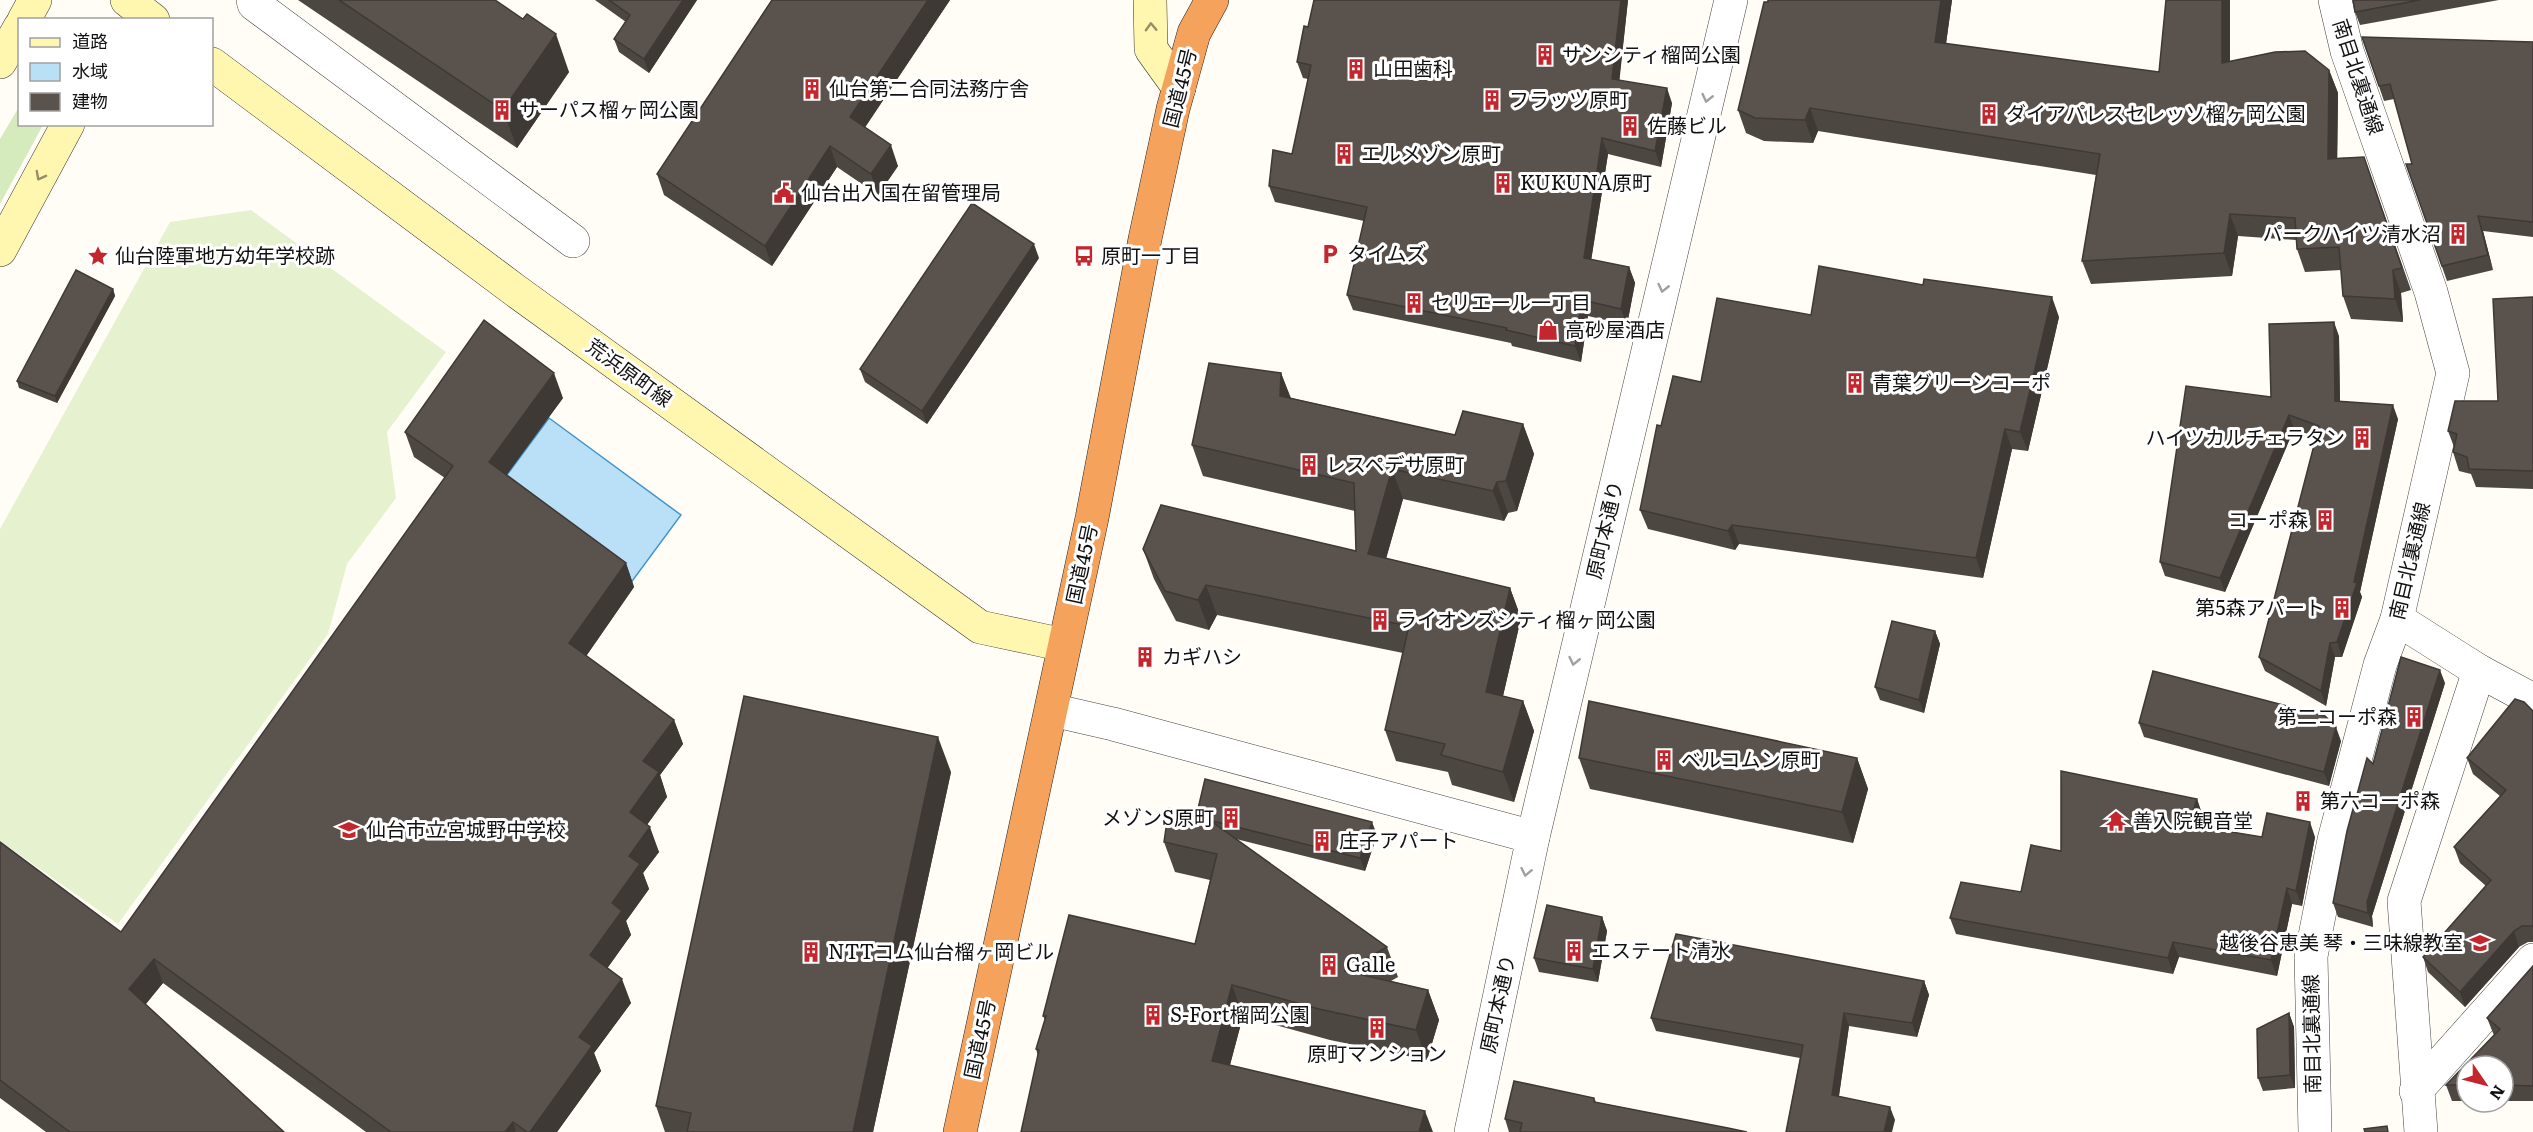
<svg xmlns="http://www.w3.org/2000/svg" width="2533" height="1132" font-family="Literata,'Noto Sans JP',serif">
<rect width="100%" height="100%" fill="#fffdf5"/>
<!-- green -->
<polygon fill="#d5ebbd" points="19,107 20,124 43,125 0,204 0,139"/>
<!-- pitch -->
<polygon fill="#e6f2cf" points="251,210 446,352 387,432 396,498 347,564 328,634 118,924 0,841 0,529 170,222"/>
<!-- water -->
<polygon fill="#b9e0f7" stroke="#3f96cf" stroke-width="1.5" points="549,418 681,515 630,584 498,487"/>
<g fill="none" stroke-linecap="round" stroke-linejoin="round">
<!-- street casing -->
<g stroke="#444" stroke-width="34">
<g id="street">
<polyline points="253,0 254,4 573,241"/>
<polyline points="2397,619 2479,671 2533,700"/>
<polyline points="1052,710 1113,724 1533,837"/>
<polyline points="2416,1091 2533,960"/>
<polyline points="1471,1132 1533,837 1731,0"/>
<polyline points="2315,1132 2311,956 2334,840 2380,665 2397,619 2453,373 2431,292 2347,51 2335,0"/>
<polyline points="2421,1132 2404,901 2479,671"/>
</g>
</g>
<!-- secondary casing -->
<g stroke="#333" stroke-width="34">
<g id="secondary">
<polyline points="127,0 153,20"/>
<polyline points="1150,0 1151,49 1179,88"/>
<polyline points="24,20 35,0"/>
<polyline points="0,62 20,27"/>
<polyline points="212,64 516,291 980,627 1064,645"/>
<polyline points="0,250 68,124"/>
</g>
</g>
<!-- highway casing -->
<g stroke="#222" stroke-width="34">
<polyline id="highway" points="960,1132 1092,518 1145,239 1173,109 1194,33 1212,0"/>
</g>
<!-- street -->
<use href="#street" stroke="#fff" stroke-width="33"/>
<!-- secondary -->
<use href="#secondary" stroke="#fff6b0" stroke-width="33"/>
<!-- highway -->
<use href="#highway" stroke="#f5a25d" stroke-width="33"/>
</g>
<!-- wall -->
<g fill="#4d4742">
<polygon points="298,0 495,0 569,72 517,148"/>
<polygon points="595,0 697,0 649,73 619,52 614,39 626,22"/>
<polygon points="772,0 950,0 865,127 898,166 878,195 837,167 772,266 664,195 657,174"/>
<polygon points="1628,0 1619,80 1672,103 1661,167 1608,154 1591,260 1629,267 1635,283 1627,325 1588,316 1581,362 1512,346 1511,343 1353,310 1347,295 1364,221 1275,202 1269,186 1292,154 1308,79 1303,78 1297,62"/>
<polygon points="1768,0 1952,0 1946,44 2159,72 2166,0 2230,0 2230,61 2329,70 2338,93 2337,158 2364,157 2411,290 2401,293 2403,322 2351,319 2343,296 2341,270 2305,272 2297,249 2296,240 2238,236 2232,276 2091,284 2082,261 2096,175 1818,131 1813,143 1764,141 1746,133 1738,110"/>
<polygon points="2353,0 2499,0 2360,25 2355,12"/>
<polygon points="2362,37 2533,42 2533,237 2483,231 2493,270 2447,281 2406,164 2412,164 2394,99 2384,101"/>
<polygon points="1039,258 927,424 865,382 860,369"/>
<polygon points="113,289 115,296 57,403 19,388 17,381"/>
<polygon points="2533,297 2533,489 2476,487 2471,474 2459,471 2453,452 2454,447 2448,431 2498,401"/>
<polygon points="1811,315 2059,317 2028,451 2012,449 1983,578 1739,544 1735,550 1648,529 1640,510 1661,426 1701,382"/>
<polygon points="2339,336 2340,401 2398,419 2360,592 2362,597 2342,657 2335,657 2326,706 2265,671 2259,657 2316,437 2294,429 2225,592 2165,576 2160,562 2271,397"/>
<polygon points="1281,373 1291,398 1455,435 1523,424 1534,454 1517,511 1508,513 1504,521 1403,499 1386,558 1510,588 1521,618 1503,696 1523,701 1534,731 1514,802 1452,785 1448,772 1396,761 1385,730 1403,653 1217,615 1209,630 1176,621 1154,579 1143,549 1356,551 1355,511 1203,476 1192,445"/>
<polygon points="563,398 506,475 626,563 634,587 586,656 674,720 683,744 660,775 667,797 647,825 659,852 643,873 649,889 626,921 631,935 607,968 631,1003 594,1053 601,1071 557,1132 366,1132 163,983 145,1004 284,1132 46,1132 0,1098 0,842 121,932 445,478 414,457 405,432"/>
<polygon points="1935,631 1940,644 1924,713 1880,700 1875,687"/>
<polygon points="2445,683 2372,916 2373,927 2338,917 2333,903 2373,764"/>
<polygon points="2533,711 2533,942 2528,942 2519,947 2465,1007 2428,972 2423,957 2486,886 2460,863 2454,847 2500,796 2473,774 2467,758"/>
<polygon points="2139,723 2341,741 2329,786 2144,737"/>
<polygon points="1579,758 1857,758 1868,789 1853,843 1590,789"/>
<polygon points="951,772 873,1132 665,1132 656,1106"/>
<polygon points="2197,799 2202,814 2198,826 2262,837 2315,837 2302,906 2292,904 2277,976 2179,957 2173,974 1956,934 1950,918 2021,892 2061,851"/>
<polygon points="1197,813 1377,835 1365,871 1236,839 1387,947 1398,977 1391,981 1428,990 1439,1020 1427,1060 1330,1040 1243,1016 1230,1065 1038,1056 1036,1049 1045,1020 1043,1016 1195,944 1210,880 1175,872 1164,842"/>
<polygon points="1602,917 1607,931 1598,982 1539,972 1534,958"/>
<polygon points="2533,966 2533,1101 2503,1101 2503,1066 2467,1066 2467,1101 2452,1101 2446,1085 2494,1035 2493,1033 2487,1018"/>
<polygon points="1924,981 1929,995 1917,1037 1849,1026 1839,1096 1895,1120 1786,1132 1800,1058 1656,1031 1651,1018"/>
<polygon points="2289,1013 2294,1027 2295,1088 2263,1091 2258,1078"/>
<polygon points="1594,1098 1596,1102 1747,1132 1509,1132 1505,1119"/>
</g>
<!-- shaded-wall -->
<g fill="#3f3936">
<polygon points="683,0 697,0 649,73 644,59"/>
<polygon points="928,0 950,0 858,138 850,117"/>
<polygon points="1621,0 1628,0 1618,94 1612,79"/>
<polygon points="1941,0 1952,0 1943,65 1935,42"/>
<polygon points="2222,0 2230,0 2230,86 2222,63"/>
<polygon points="556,34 569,72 517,148 503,110"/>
<polygon points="2329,70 2338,93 2337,181 2328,159"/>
<polygon points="1667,88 1672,103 1661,167 1655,151"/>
<polygon points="1810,108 1818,131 1813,143 1805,120"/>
<polygon points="1602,138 1608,154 1589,274 1584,258"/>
<polygon points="891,145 898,166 878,195 871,174"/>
<polygon points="830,146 837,167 772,266 765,246"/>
<polygon points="2230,214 2238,236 2232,276 2224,253"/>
<polygon points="2478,216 2483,231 2493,270 2488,255"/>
<polygon points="1034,244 1039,258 927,424 922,411"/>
<polygon points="1629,267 1635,283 1627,325 1621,309"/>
<polygon points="2393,270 2401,293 2403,322 2395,299"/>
<polygon points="113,289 115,296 57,403 55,396"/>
<polygon points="2052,297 2059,317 2028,451 2020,432"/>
<polygon points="1582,300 1588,316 1581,362 1575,346"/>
<polygon points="2334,322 2339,336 2340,415 2335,401"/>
<polygon points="554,373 563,398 498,487 489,462"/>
<polygon points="1281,373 1292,403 1280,396"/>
<polygon points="2393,405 2398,419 2360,592 2362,597 2342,657 2337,642 2354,582"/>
<polygon points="2289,415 2294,429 2225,592 2220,578"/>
<polygon points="1523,424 1534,454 1517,511 1506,481"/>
<polygon points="2005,429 2012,449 1983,578 1976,558"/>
<polygon points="1392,469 1403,499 1379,584 1368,554"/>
<polygon points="1497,482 1508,513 1504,521 1493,491"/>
<polygon points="1732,525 1739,544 1735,550 1728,531"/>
<polygon points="626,563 634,587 578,668 569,643"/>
<polygon points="1206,585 1217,615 1209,630 1198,600"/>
<polygon points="1510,588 1521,618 1497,722 1486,692"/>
<polygon points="1935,631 1940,644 1924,713 1919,700"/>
<polygon points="2330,643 2335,657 2326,706 2321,691"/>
<polygon points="2440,670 2445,683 2372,916 2373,927 2368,913 2367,902"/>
<polygon points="1523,701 1534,731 1514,802 1503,772"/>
<polygon points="674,720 683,744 660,775 667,797 638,837 630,812 643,761"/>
<polygon points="2336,727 2341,741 2329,786 2324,772"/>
<polygon points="938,737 951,772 873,1132 853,1132"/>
<polygon points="1857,758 1868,789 1853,843 1842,812"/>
<polygon points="2197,799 2202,814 2194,840 2188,825"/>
<polygon points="1372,822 1377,835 1365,871 1360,858"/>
<polygon points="2310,822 2315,837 2302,906 2296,891"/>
<polygon points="650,827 659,852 643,873 649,889 626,921 631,935 599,980 590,955 612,903 629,856"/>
<polygon points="2287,888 2292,904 2277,976 2271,960"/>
<polygon points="1602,917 1607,931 1598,982 1593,969"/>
<polygon points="2514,931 2519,947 2465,1007 2460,992"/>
<polygon points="2173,942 2179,957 2173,974 2168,958"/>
<polygon points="154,959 163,983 138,1014 129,989"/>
<polygon points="622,979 631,1003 594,1053 601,1071 557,1132 530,1132 579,1037"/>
<polygon points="1924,981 1929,995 1917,1037 1912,1023"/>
<polygon points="1232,985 1243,1016 1223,1091 1212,1061"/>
<polygon points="1428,990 1439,1020 1427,1060 1416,1030"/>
<polygon points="1844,1013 1849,1026 1837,1109 1832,1095"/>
<polygon points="2289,1013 2294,1027 2295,1088 2290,1075"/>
<polygon points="1890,1107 1895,1120 1892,1132 1884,1132"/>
<polygon points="1425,1111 1433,1132 1419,1132"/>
<polygon points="513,1122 516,1132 505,1132"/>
</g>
<!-- building -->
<g fill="#5a524d" stroke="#3f3936" stroke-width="1.5">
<polygon points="339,0 495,0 523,19 527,14 556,34 503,110"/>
<polygon points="609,0 683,0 644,59 614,39 630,15"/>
<polygon points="772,0 928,0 850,117 891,145 871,174 830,146 765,246 657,174"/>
<polygon points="1314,0 1621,0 1612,79 1667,88 1655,151 1602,138 1584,258 1629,267 1621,309 1582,300 1575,346 1506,330 1507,328 1347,295 1367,207 1269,186 1273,150 1292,154 1311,65 1297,62 1304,26 1308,27"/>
<polygon points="1768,0 1941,0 1935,42 2159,72 2166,0 2222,0 2222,63 2275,52 2305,51 2329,70 2328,159 2364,157 2402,268 2393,270 2395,299 2343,296 2339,247 2297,249 2295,218 2230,214 2224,253 2082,261 2100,154 1810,108 1805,120 1755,118 1738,110 1764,2 1768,2"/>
<polygon points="2353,0 2420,0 2355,12"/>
<polygon points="2362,37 2533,42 2533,222 2478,216 2488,255 2442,266 2406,164 2412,164 2390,84 2379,86"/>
<polygon points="972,203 1034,244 922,411 860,369"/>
<polygon points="1819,266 1923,285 1924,279 2052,297 2020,432 2005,429 1976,558 1732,525 1728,531 1640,510 1657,425 1661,426 1673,376 1701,382 1717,298 1811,315"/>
<polygon points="76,270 113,289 55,396 17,381"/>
<polygon points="2533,297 2533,471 2469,469 2467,457 2453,452 2457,434 2448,431 2455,401 2498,401 2493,299"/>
<polygon points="484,320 554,373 489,462 626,563 569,643 674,720 643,761 659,772 630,812 650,827 629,856 640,864 612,903 622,911 590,955 622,979 579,1037 592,1046 530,1132 527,1132 513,1122 505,1132 391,1132 154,959 129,989 284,1132 70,1132 0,1080 0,842 121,932 453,466 405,432"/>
<polygon points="2334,322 2335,401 2393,405 2354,582 2357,583 2337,642 2330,643 2321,691 2259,657 2319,426 2289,415 2220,578 2160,562 2186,386 2271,397 2269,324"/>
<polygon points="1209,363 1281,373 1280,396 1455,435 1463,411 1523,424 1506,481 1497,482 1493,491 1392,469 1368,554 1510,588 1486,692 1523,701 1503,772 1441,755 1445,744 1385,730 1409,626 1206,585 1198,600 1165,591 1143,549 1161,505 1356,551 1354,483 1192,445"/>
<polygon points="1892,621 1935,631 1919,700 1875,687"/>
<polygon points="2401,657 2440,670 2367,902 2368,913 2333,903 2347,831 2367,758 2373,764"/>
<polygon points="2153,671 2325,716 2336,727 2324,772 2139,723"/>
<polygon points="744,696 938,737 853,1132 687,1132 691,1113 656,1106"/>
<polygon points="2515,699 2524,702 2533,711 2533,927 2531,926 2522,926 2514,931 2460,992 2423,957 2491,880 2454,847 2506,790 2467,758"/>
<polygon points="1589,701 1857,758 1842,812 1579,758"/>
<polygon points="2061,771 2197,799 2188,825 2262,837 2267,813 2310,822 2296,891 2287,888 2271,960 2173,942 2168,958 1950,918 1961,882 2021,892 2031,845 2061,851"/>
<polygon points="1205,779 1372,822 1360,858 1209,820 1201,814 1197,813"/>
<polygon points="1169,808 1201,814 1387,947 1345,971 1428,990 1416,1030 1319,1009 1232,985 1212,1061 1425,1111 1419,1132 1021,1132 1039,1050 1036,1049 1046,1016 1043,1016 1069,915 1195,944 1217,854 1164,842"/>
<polygon points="1547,905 1602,917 1593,969 1534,958"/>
<polygon points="1676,934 1924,981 1912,1023 1844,1013 1832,1095 1890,1107 1884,1132 1786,1132 1803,1045 1651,1018"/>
<polygon points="2533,966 2533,1086 2503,1085 2503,1066 2467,1066 2467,1085 2446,1085 2500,1029 2487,1018"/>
<polygon points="2289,1013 2290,1075 2258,1078 2257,1029"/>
<polygon points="1514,1081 1594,1098 1594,1102 1728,1128 1747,1132 1520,1132 1522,1123 1505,1119"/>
<polygon points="2387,1126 2388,1132 2365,1132 2364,1129"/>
</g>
<!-- one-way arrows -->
<defs><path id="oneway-chevron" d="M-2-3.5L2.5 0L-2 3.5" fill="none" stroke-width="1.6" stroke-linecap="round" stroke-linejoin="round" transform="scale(1.5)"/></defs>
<g stroke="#948f68">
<use href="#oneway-chevron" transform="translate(1151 27) rotate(-92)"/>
<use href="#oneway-chevron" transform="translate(40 176) rotate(118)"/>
</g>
<g stroke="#a0a0a0">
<use href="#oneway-chevron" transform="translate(1707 98) rotate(103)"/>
<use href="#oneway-chevron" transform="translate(1663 288) rotate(103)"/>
<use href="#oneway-chevron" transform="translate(1574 661) rotate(103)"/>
<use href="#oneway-chevron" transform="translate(1526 872) rotate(102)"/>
</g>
<!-- icons -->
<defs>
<g id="building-bare" transform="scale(1.62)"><path d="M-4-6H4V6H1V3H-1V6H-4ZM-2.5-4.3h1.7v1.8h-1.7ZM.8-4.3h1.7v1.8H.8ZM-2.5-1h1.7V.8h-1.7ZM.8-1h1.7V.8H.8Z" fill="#c4262e" stroke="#fff" stroke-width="2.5" paint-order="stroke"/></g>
<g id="civic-bare" transform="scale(1.62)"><path d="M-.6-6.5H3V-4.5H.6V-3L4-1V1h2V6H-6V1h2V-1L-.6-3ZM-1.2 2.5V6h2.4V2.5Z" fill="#c4262e" stroke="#fff" stroke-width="2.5" paint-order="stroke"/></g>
<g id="parking-bare" transform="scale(1.62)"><path d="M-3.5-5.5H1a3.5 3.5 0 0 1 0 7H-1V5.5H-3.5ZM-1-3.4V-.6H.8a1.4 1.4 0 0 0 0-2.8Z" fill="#c4262e" stroke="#fff" stroke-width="2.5" paint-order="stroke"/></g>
<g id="sight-bare" transform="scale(1.62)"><path d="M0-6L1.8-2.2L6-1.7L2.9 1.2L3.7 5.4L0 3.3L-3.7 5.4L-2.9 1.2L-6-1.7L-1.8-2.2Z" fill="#c4262e" stroke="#fff" stroke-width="2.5" paint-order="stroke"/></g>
<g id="bus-bare" transform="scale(1.62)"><path d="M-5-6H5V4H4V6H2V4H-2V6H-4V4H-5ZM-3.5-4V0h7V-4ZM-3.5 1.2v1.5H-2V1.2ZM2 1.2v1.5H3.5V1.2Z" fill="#c4262e" stroke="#fff" stroke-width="2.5" paint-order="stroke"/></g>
<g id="shop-bare" transform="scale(1.62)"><path d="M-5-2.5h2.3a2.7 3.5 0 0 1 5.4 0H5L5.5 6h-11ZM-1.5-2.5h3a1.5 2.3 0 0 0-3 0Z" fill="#c4262e" stroke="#fff" stroke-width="2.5" paint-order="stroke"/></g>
<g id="temple-bare" transform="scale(1.62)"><path d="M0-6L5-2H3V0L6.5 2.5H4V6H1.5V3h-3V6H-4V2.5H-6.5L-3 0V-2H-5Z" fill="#c4262e" stroke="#fff" stroke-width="2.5" paint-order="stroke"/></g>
<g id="school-bare" transform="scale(1.62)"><path d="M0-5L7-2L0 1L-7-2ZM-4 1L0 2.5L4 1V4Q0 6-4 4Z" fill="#c4262e" stroke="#fff" stroke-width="2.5" paint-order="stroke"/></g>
</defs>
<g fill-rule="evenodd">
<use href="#building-bare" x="1545" y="55"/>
<use href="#building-bare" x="1356" y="69"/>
<use href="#building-bare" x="812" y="89"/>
<use href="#building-bare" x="1492" y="100"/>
<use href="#building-bare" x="502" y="110"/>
<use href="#building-bare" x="1989" y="114"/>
<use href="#building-bare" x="1630" y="126"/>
<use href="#building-bare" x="1344" y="154"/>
<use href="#building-bare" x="1503" y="183"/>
<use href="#civic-bare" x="784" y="193"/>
<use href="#building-bare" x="2458" y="234"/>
<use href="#parking-bare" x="1330" y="254"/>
<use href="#sight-bare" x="98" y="256"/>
<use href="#bus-bare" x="1084" y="256"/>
<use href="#building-bare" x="1414" y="303"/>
<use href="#shop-bare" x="1548" y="330"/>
<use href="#building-bare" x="1855" y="383"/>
<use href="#building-bare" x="2362" y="438"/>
<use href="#building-bare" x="1309" y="465"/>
<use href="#building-bare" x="2325" y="520"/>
<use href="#building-bare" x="2342" y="608"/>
<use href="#building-bare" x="1380" y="620"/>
<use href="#building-bare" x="1145" y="657"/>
<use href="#building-bare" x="2414" y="717"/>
<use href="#building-bare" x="1664" y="760"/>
<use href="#building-bare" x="2303" y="801"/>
<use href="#building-bare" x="1231" y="818"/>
<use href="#temple-bare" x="2116" y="821"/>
<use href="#school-bare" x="349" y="830"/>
<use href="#building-bare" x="1322" y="841"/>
<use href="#school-bare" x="2480" y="943"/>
<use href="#building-bare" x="1574" y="951"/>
<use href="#building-bare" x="811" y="952"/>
<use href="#building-bare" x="1329" y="965"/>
<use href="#building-bare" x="1153" y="1015"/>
<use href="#building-bare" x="1377" y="1028"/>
</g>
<g text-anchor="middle" stroke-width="6" stroke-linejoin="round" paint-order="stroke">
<!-- poi labels -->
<g font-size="20" fill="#111" stroke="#fff" text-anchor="start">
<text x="1562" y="62">サンシティ榴岡公園</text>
<text x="1373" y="76">山田歯科</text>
<text x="829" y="96">仙台第二合同法務庁舎</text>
<text x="1509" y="107">フラッツ原町</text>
<text x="519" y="117">サーパス榴ヶ岡公園</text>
<text x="2006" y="121">ダイアパレスセレッソ榴ヶ岡公園</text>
<text x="1647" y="133">佐藤ビル</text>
<text x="1361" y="161">エルメゾン原町</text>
<text x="1520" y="190">KUKUNA原町</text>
<text x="801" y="200">仙台出入国在留管理局</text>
<text x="2441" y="241" text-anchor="end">パークハイツ清水沼</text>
<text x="1347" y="261">タイムズ</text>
<text x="115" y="263">仙台陸軍地方幼年学校跡</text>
<text x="1101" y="263">原町一丁目</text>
<text x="1431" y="310">セリエール一丁目</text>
<text x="1565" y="337">高砂屋酒店</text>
<text x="1872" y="390">青葉グリーンコーポ</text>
<text x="2345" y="445" text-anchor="end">ハイツカルチェラタン</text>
<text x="1326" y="472">レスペデサ原町</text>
<text x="2308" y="527" text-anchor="end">コーポ森</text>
<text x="2325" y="615" text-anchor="end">第5森アパート</text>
<text x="1397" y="627">ライオンズシティ榴ヶ岡公園</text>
<text x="1162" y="664">カギハシ</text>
<text x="2397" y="724" text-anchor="end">第二コーポ森</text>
<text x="1681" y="767">ベルコムン原町</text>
<text x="2320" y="808">第六コーポ森</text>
<text x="1214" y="825" text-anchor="end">メゾンS原町</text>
<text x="2133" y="828">善入院観音堂</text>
<text x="366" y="837">仙台市立宮城野中学校</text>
<text x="1339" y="848">庄子アパート</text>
<text x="2463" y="950" text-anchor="end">越後谷恵美 琴・三味線教室</text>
<text x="1591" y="958">エステート清水</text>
<text x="828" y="959">NTTコム仙台榴ヶ岡ビル</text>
<text x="1346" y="972">Galle</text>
<text x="1170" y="1022">S-Fort榴岡公園</text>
<text x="1377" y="1061" text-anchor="middle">原町マンション</text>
</g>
<!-- street labels -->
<g font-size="20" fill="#111" stroke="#fff">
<text transform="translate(2358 77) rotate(72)" y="7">南目北裏通線</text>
<text transform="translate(1180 88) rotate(-76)" y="7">国道45号</text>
<text transform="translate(629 373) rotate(36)" y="7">荒浜原町線</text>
<text transform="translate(1605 530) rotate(-77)" y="7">原町本通り</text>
<text transform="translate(2410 561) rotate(-77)" y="7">南目北裏通線</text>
<text transform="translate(1082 564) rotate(-78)" y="7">国道45号</text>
<text transform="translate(1498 1004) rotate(-78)" y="7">原町本通り</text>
<text transform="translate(2312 1034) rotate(-91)" y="7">南目北裏通線</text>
<text transform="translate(980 1039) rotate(-78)" y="7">国道45号</text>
</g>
</g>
<!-- legend -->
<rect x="18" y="18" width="195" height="108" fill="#ffffff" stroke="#a0a0a0" stroke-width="1.5"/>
<rect x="30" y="38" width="30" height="9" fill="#fff6b0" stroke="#a0a0a0" stroke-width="1.5"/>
<text x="72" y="48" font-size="18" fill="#111111">道路</text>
<rect x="30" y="63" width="30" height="18" fill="#b9e0f7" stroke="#a0a0a0" stroke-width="1.5"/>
<text x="72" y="78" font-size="18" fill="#111111">水域</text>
<rect x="30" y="93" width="30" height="18" fill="#5a524d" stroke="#a0a0a0" stroke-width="1.5"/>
<text x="72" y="108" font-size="18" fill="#111111">建物</text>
<!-- north arrow -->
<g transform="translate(2485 1084) rotate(125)"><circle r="28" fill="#ffffff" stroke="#a0a0a0" stroke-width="1.5"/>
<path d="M0-4.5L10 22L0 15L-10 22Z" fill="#c4262e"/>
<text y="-9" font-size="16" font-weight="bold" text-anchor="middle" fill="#111111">N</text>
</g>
</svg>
